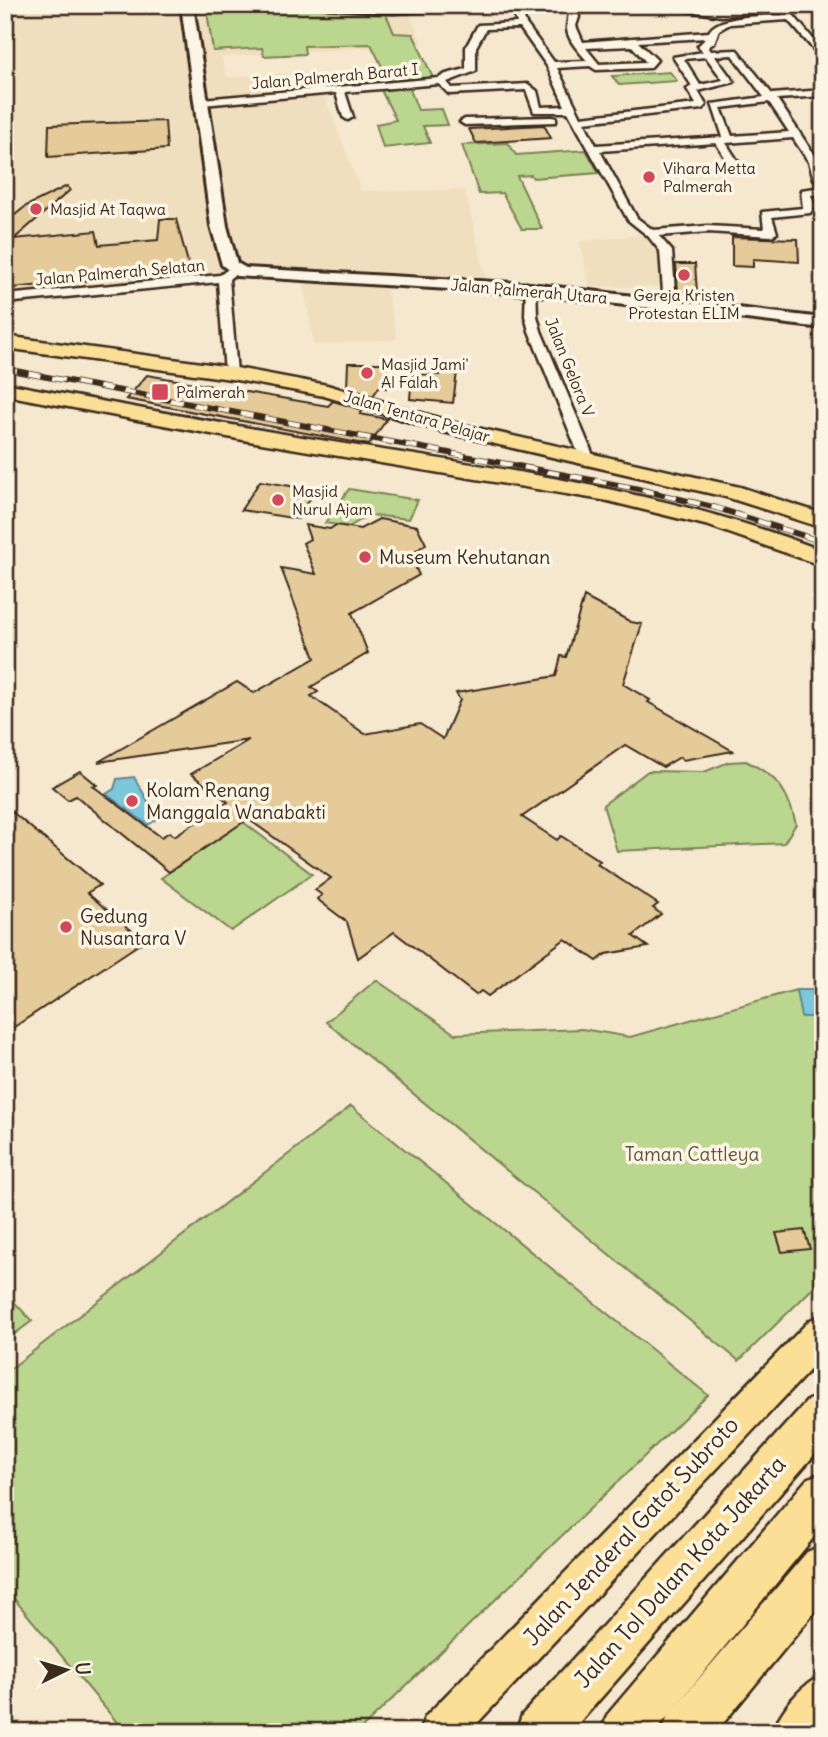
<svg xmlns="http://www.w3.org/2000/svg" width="828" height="1737" font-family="Delius,sans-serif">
<rect width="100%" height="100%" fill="#f5e8ce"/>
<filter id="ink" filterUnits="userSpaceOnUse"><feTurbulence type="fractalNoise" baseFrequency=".0143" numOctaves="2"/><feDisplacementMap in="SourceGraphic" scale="14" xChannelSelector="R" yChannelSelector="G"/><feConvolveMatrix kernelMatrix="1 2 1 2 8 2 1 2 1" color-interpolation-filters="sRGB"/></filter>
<g filter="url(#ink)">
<!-- built -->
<g fill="#f0dfbe">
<polygon points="5,5 405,5 423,44 221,57 227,77 315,72 361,191 465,190 488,287 386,285 397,339 314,345 303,282 249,278 5,308"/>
<polygon points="652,234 660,250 665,287 589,286 580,241"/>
</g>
<!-- green -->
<g fill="#bbd68e" stroke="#7b8056" stroke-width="2">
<polygon points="298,7 386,14 394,33 413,34 434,80 390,83 371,44 304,46 305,54 264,56 262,48 213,51 207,12"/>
<polygon points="670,72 677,81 619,85 612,76"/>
<polygon points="409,87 418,110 442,109 448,125 423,126 430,143 383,148 376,124 396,120 381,90"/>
<polygon points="508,143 516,155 586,150 599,173 533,178 531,175 517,176 542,229 522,229 502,193 479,194 462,145"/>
<polygon points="349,489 418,500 409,519 369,515 349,527 325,523"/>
<path d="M746,761c32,16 41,28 50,63l-12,19 -167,8 -14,-46 45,-34 56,1 25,-10z"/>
<polygon points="243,822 312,874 231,931 161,878"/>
<polygon points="376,980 455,1034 582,1029 630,1037 796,990 802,1016 823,1017 823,1278 739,1361 326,1022"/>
<polygon points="351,1106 708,1395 358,1732 125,1732 5,1588 5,1373"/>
<polygon points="5,1292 32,1321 5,1341"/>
</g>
<!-- water -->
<g fill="#7cc7db" stroke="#62888f" stroke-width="2">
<polygon points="134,777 152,808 162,816 148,825 106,794 114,789 117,779"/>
<polygon points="796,990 823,990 823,1017 801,1017"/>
</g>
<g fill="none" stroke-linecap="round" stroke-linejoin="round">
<!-- river -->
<path fill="#7cc7db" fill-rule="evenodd" d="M697,5h38c-9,8 -29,8 -38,0z"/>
</g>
<!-- building -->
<g fill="#e5ca9a" stroke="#3b2a1e" stroke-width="2">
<polygon points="165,121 167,149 48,157 49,125"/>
<polygon points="544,125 551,138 476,143 469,129"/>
<polygon points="67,186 70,190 14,239 96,231 99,245 158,240 160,219 176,219 190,270 13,288 5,223 26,206"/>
<polygon points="732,237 798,239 799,262 753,259 753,267 732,266"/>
<polygon points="676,264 695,264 697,292 678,292"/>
<polygon points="348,363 386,363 386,388 379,387 373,396 347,388"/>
<polygon points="440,371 457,372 453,403 410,399 412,374 439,375"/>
<polygon points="147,375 328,406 333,401 363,410 360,414 387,419 369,445 126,399"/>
<polygon points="260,481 315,490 298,519 241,510"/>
<polygon points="379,519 417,526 426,544 416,551 421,565 416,569 419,575 352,613 368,653 311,687 318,692 311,696 365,734 420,724 443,739 460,700 456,693 556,676 561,656 566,657 584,597 631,622 642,624 623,684 650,700 648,702 733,751 683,760 680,757 663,767 625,745 522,817 557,840 561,836 600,861 597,864 658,904 653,908 661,914 633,936 648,947 606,954 597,961 565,939 488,996 481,991 476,995 394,932 358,958 347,922 317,899 322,895 315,890 331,878 248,819 169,872 76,796 68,800 52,787 80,771 97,785 93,786 161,837 170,832 174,836 228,802 191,774 249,740 98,762 237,682 254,693 315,658 281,568 316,574 303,543 310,539 305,525 330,529 336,525 360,529"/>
<polygon points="5,806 100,885 87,893 144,941 5,1033"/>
<polygon points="804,1230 810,1249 782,1252 776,1233"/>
</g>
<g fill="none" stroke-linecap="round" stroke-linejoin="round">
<!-- minor casing -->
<g stroke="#3b2a1e" stroke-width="5">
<g id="minor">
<path d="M511,5h8l7,19 28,38 33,-1c-7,-9 -19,-20 -20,-32 0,-8 3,-15 2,-24h8l2,12 -3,9 7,16 126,-10c8,-17 55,-16 74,-17l-7,-10h9l38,46v9l-35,-40 -58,4 -11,6 -5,13 -6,4 3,4 26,-1 35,44 51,-4v6l-46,3 42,63 4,19 -9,-2 -5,-17 -16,-24 -67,5 13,20 -5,3 -4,-1 -14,-22 -116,8 37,67 16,12 55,-4 56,3 -2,-17 41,-4 -2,-18 22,-3v6l-12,2 4,11 -5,7 -38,4 5,16 -6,3 -63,-4 -49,4 13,15 4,54 -6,4 -6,-4 -4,-54 -12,-15 -20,-16 -60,-108h-34l-8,-22 -77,4 -10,-10 -94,8 8,25 -5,3 -5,-3 -7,-24 -134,12 -5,-3 5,-3 237,-21 7,-4 20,-5v-22l12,-22 39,-2zM520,28l27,38 18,40 -24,1 -4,-16 -9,-7 -76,4 -5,-6 29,-11v-24l10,-18zM706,38l-8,8 5,6 -30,5 19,29 -5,3 9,15 -115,13 -24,-49 33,-2 6,4 54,-2 7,-8 -19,-18zM632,46l14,16 -47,2 -13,-16zM732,55l32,42 -52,7 11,33 -127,8 -12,-23 118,-13 4,-4 -8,-14 36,-9 -19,-26zM706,57l17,23 -23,5 -16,-26zM769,102l20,30 -57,4 -11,-28z"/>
<polygon points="552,117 556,118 556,122 465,125 460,122 465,119"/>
<polygon points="231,267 241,269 229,279 237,373 231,377 225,373 218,282 5,303 5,295 220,275"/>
<polygon points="526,283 536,285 537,316 541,331 595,460 593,463 583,463 581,460 529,331 525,316"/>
</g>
</g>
<!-- tertiary casing -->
<g stroke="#3b2a1e" stroke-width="5">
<g id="tertiary">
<polygon points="238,5 233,8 187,11 182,8 185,5"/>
<polygon points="323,5 476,5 471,8 393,13 328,8"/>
<path d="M651,5c24,0 47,5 71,5 27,-1 55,-5 82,-5l-5,3 -78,8z"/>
</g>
</g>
<!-- secondary casing -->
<g stroke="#3b2a1e" stroke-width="6">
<polygon id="secondary" points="181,5 193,5 227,226 237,263 246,268 530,284 823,318 823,328 530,294 236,276 222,265 211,226"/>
</g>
<!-- trunk casing -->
<g stroke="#3b2a1e" stroke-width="5">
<g id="trunk">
<polygon points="5,336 231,367 327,385 455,423 740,487 823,514 823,528 726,497 443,432 324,396 231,379 5,348"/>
<path d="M5,383c121,23 243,46 365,65 154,24 307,46 453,103v15l-114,-40 -101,-25 -365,-61 -238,-45z"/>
<polygon points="823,1315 823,1356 469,1732 419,1732 425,1717 810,1320"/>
<path d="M823,1675v54l-3,3h-48c10,-23 28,-47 51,-57z"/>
</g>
</g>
<!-- motorway casing -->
<g stroke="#3b2a1e" stroke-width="5">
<g id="motorway">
<polygon points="823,1395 823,1445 571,1732 516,1732 522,1715 808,1400"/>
<polygon points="823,1473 823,1526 655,1732 601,1732 607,1715 808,1478"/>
<polygon points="823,1545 823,1602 716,1732 662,1732 668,1715 807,1552"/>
</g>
</g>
<!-- minor -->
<use href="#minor" fill="#fcf5e5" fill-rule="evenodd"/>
<!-- tertiary -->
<use href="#tertiary" fill="#fcf5e5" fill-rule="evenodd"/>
<!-- secondary -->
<use href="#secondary" fill="#fcf5e5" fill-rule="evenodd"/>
<!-- trunk -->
<use href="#trunk" fill="#fbdf96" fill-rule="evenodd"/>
<!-- motorway -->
<use href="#motorway" fill="#fbdf96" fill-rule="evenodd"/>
<!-- rail casing -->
<g stroke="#3b2a1e" stroke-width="6">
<polyline id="rail" points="5,369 634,488 717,508 823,542"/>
</g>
<!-- rail -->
<use href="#rail" stroke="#fcf5e5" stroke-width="4.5" stroke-dasharray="12" stroke-linecap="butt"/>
</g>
</g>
<!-- markers -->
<g fill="#d1495b" stroke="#fcf5e5" stroke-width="2.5">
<circle cx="649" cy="177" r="7"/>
<circle cx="36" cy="209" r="7"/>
<circle cx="684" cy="275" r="7"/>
<circle cx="367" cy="373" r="7"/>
<rect x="151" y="383" width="18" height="18" rx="3.5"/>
<circle cx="278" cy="500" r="7"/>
<circle cx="365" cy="557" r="7"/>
<circle cx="132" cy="801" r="7"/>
<circle cx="66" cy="927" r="7"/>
</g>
<g text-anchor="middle" stroke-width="7" stroke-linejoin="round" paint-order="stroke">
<!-- far-street labels -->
<g font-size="16" fill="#3b2a1e" stroke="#fcf5e5">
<text transform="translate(335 76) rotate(-5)" y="6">Jalan Palmerah Barat I</text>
<text transform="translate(120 272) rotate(-5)" y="6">Jalan Palmerah Selatan</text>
<text transform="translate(529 291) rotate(5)" y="6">Jalan Palmerah Utara</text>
<text transform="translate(570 367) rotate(68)" y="6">Jalan Gelora V</text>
<text transform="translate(417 416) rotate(16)" y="6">Jalan Tentara Pelajar</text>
</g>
<!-- far-poi labels -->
<g font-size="16" fill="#3b2a1e" stroke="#fcf5e5" text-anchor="start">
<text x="663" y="174">Vihara Metta<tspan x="663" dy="18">Palmerah</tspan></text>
<text x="50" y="215">Masjid At Taqwa</text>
<text x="684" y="301" text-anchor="middle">Gereja Kristen<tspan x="684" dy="18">Protestan ELIM</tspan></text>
<text x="381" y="370">Masjid Jami'<tspan x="381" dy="18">Al Falah</tspan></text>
<text x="176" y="398">Palmerah</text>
<text x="292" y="497">Masjid<tspan x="292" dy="18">Nurul Ajam</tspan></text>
</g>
<!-- poi labels -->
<g font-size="19" fill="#3b2a1e" stroke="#fcf5e5" text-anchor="start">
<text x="379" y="564">Museum Kehutanan</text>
<text x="146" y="797">Kolam Renang<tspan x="146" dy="22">Manggala Wanabakti</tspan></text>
<text x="80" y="923">Gedung<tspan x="80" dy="22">Nusantara V</tspan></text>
</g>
<!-- park labels -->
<g font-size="19" fill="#5b553a" stroke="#fcf5e5">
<text x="692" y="1161">Taman Cattleya</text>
</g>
<!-- near-street labels -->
<g font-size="23" fill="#3b2a1e" stroke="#fcf5e5">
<text transform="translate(631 1531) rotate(-47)" y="8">Jalan Jenderal Gatot Subroto</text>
<text transform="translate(680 1572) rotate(-48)" y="8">Jalan Tol Dalam Kota Jakarta</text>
</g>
</g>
<!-- margin -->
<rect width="828" height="1737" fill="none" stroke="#fcf5e5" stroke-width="28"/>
<rect x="14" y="14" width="800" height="1709" fill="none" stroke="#3b2a1e" stroke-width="2.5" filter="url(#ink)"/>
<!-- north arrow -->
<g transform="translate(66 1670) rotate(85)" stroke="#fcf5e5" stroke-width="5" paint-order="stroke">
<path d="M0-5L12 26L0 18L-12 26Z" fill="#3b2a1e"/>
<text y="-10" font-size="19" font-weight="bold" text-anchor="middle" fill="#3b2a1e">U</text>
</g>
</svg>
